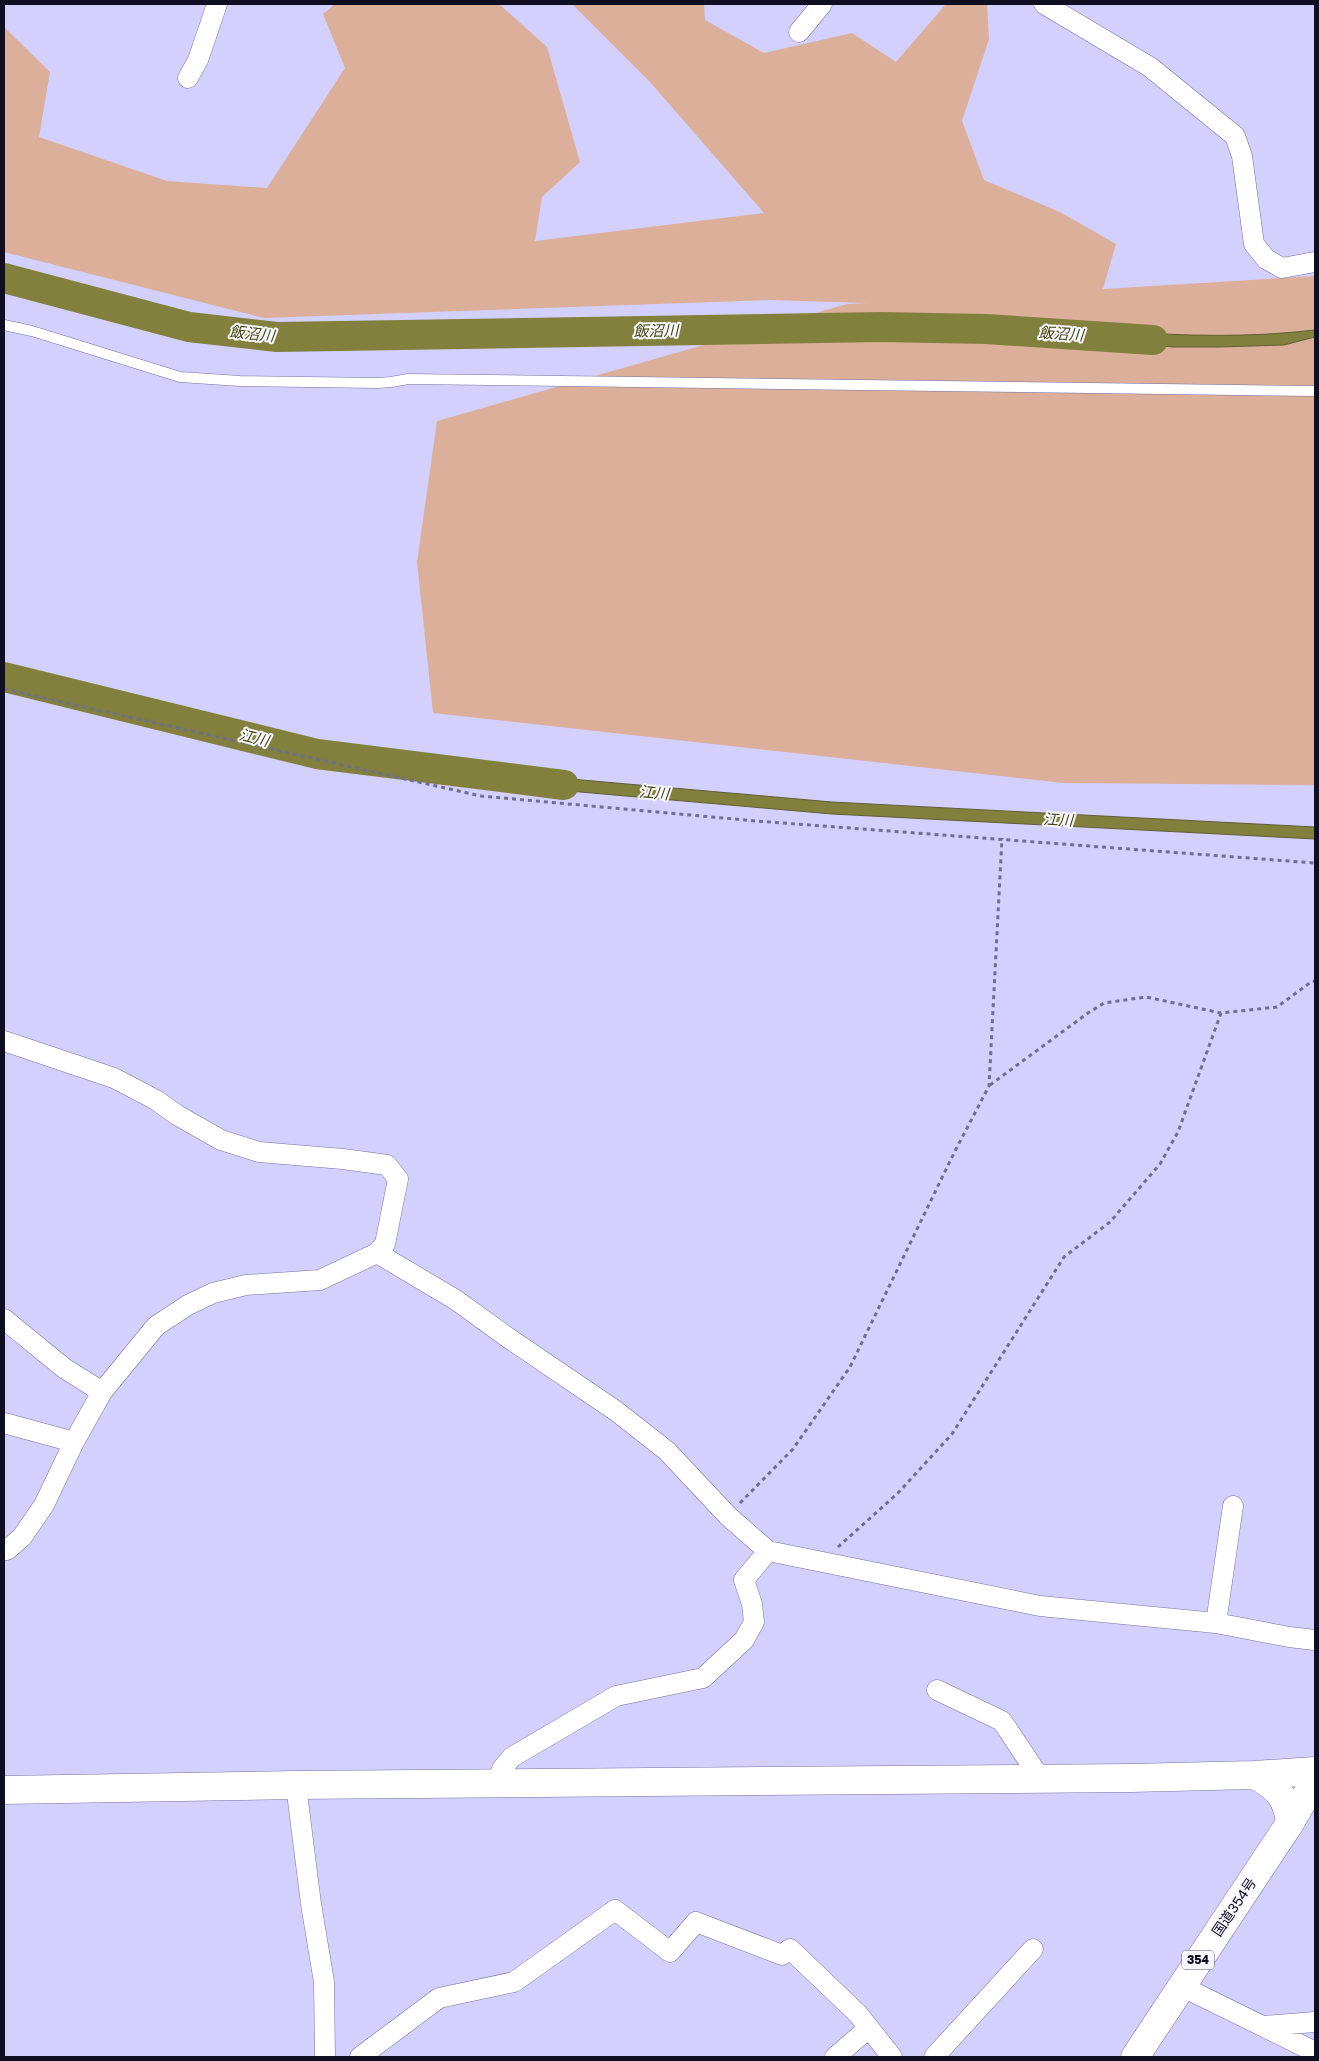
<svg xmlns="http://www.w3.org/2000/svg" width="1319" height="2061" font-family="'Golos Text','Noto Sans JP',sans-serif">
  <rect width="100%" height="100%" fill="#d3d0fd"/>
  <path fill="#dbaf9a" d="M335 4H499L547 47 580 162 542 197 535 241 764 213 650 82 572 4H704L705 20 764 53 852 33 896 62 946 4H987L989 39 962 121 984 180 1060 212 1116 244 1103 289 1315 276V785L1064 783 433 713 417 562 437 421 847 304 868 303 769 300 264 318 4 252V27L50 72 39 137 167 181 267 188 345 68 323 14Z"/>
  <path fill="#82803d" stroke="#605e35" d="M1315 330V337L1284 345 1219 347H1173L1113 342 1114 331C1181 336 1248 338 1315 330Z
    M525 775 832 802 1315 827V839L832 814 523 787Z"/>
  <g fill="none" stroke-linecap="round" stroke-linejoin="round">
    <path stroke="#82803d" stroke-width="30" d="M4 278 189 327 277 337 881 327 986 329 1153 340
      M4 677 317 754 564 785"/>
    <g stroke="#7571a3" stroke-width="11">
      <path id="lane" d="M4 325 32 331 180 377 240 381 378 383 391 382 408 379 1315 391"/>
    </g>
    <g stroke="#7571a3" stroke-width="21">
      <path id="street" d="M1044 4 1150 67 1235 136 1242 156 1254 244 1266 259 1282 268 1315 262
        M799 32 822 4
        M188 78 198 60 217 4
        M4 1041 114 1078 156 1100 177 1115 221 1140 259 1152 343 1159 387 1165 398 1179 385 1244 377 1253 320 1280 246 1285 213 1293 188 1305 156 1326 102 1392 74 1442 44 1505 22 1537 7 1550H4
        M377 1253 456 1300 507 1337 616 1411 667 1451 728 1516 768 1551 1040 1606 1216 1623 1289 1637 1315 1640
        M4 1319 64 1368 102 1392
        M4 1423 74 1442
        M1216 1623 1233 1506
        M937 1690 1002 1721 1040 1778
        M497 1784 502 1769 512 1757 616 1696 703 1678 744 1640 754 1622 752 1604 744 1580 768 1551
        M296 1785 311 1904 324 1982 325 2057
        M1181 1986 1315 2052
        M1263 2026 1315 2022
        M360 2057 439 1998 514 1982 615 1910 670 1952 696 1922 782 1955 790 1949 858 2014 892 2057
        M835 2057 869 2028
        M934 2057 1033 1949"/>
    </g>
    <g stroke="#7571a3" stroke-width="29">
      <path id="secondary" d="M1254 1775C1277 1786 1287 1797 1290 1823
        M4 1790 296 1785 1131 1778 1254 1775 1315 1771"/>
    </g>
    <g stroke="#7571a3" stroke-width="29">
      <path id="highway" d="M1135 2057 1290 1823 1315 1780"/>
    </g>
    <path stroke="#716f8f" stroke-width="3" stroke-dasharray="4 4" stroke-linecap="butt" d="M4 689 481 796 756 821 1315 863
      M990 1085 1088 1013 1104 1003 1146 997 1221 1013 1277 1007 1311 982 1315 981
      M740 1503 793 1449 850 1367 954 1153 989 1086 1002 838
      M838 1547 898 1493 952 1434 1064 1257 1110 1222 1160 1164 1178 1132 1221 1013"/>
    <use href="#lane" stroke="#fff" stroke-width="10"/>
    <use href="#street" stroke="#fff" stroke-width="20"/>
    <use href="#secondary" stroke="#fff" stroke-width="28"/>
    <use href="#highway" stroke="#fff" stroke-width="28"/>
  </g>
  <g text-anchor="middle" stroke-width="4" stroke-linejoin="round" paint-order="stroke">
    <rect fill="#f6f6fc" stroke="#555463" stroke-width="1" x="1182" y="1950.5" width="32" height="19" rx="4"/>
    <g font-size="12" font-weight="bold" fill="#100e21">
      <text x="1198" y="1964">354</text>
    </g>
    <g font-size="14" fill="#100e21" stroke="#f6f6fc">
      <text transform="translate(1234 1907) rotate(-56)" y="5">国道354号</text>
    </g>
    <g font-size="15" font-style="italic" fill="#484611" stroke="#f6f6fc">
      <text transform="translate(656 331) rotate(-1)" y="5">飯沼川</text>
      <text transform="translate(252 334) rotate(6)" y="5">飯沼川</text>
      <text transform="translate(1061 334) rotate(4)" y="5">飯沼川</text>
      <text transform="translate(254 738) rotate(14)" y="5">江川</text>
      <text transform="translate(654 793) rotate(5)" y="5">江川</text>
      <text transform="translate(1058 820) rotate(3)" y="5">江川</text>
    </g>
  </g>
  <rect width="1319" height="2061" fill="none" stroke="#100e21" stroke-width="10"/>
</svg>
